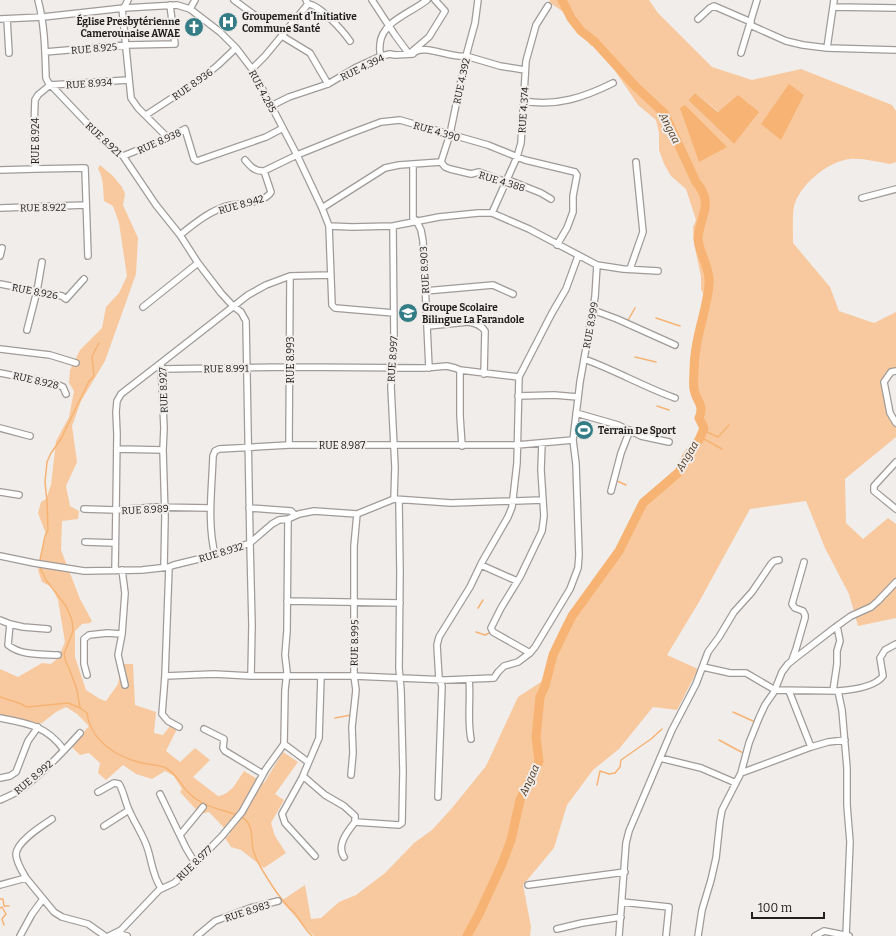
<svg xmlns="http://www.w3.org/2000/svg" width="896" height="936" font-family="Bitter,serif">
  <rect width="100%" height="100%" fill="#f0edeb"/>
  <path fill="#f8c99e" fill-rule="evenodd" d="M550 0H649L658 13 712 67 752 80 801 69 892 105 896 111V162L890 164C877 162 863 158 850 159 829 161 802 183 795 203 792 210 793 233 793 243L830 287 839 311 874 323 896 312V373L881 383 896 420V437L845 479 846 523 863 539 888 518 896 524V618L858 626 849 594 825 548 806 501 750 509 699 602 667 655 698 669 677 710 653 707 619 749 593 770 567 805 554 848 523 885 531 927 530 936H314L281 901 305 885 311 919 321 918 339 902 356 895 385 873 414 843 432 830 452 808 486 766 518 697 547 678 553 655 563 634 572 616 619 551 643 503 679 472 687 456 699 440 704 428 699 418 701 413V406L694 391V381L695 348 707 301 701 289V277L694 243 693 227 696 220 686 189 671 176 664 164 659 150V133L656 120 638 105 597 44 591 46 569 16 549 2ZM695 93 719 112 734 144 688 100Z
    M100 165 113 176 122 187 125 194 123 205 138 238 136 274 105 361 81 401 72 426 77 462 66 486 70 506 79 511 78 519 62 521 61 550 80 599 92 621 90 623 82 624 75 631V657L86 690 100 699 106 701 118 684 122 664H133L135 705 156 712 154 733 163 735 170 726 177 729 166 751 180 762 195 748 210 760 193 777 218 796C232 794 237 781 244 771L264 783 283 752 298 762 275 794 284 800 271 823 275 836 286 853 264 868 241 850 231 847 225 838 230 834 209 812 200 814 180 792 182 789 174 776 165 771 152 779 136 774 123 765 106 780 98 773 100 763 89 753 80 755 71 746 89 726 77 714 66 707 56 712 42 723H25L0 714V669L18 677 42 663 51 664 58 658 65 642 58 600 52 587 42 582 38 570 46 534 38 513 41 502 46 499 51 485 56 441 69 417 74 391 69 383 70 370 80 350 102 328 106 307 119 293 127 276 119 223 113 206 104 201C103 191 104 178 98 169Z
    M578 422 592 426 593 432C591 438 584 441 579 438L577 431Z"/>
  <path fill="#f6b373" d="M789 84 804 95 781 140 761 124Z
    M695 93 718 112 738 95 759 112 734 144 688 100Z
    M685 105 727 147 699 162 680 108Z"/>
  <g fill="none" stroke-linecap="round" stroke-linejoin="round">
    <path stroke="#f6b373" stroke-width="1.5" d="M656 318 680 326
      M627 322 635 308
      M635 357 656 362
      M657 406 669 410
      M707 432 718 437 729 425
      M704 439 722 449
      M615 480 626 485
      M478 608 483 600
      M476 632 485 635 491 632
      M0 697 19 703 27 707 68 703 80 708 87 713C91 741 116 757 142 763 149 765 159 764 166 768 177 774 181 786 190 794 203 807 221 809 237 815
      M80 708 77 690 69 668 66 662 64 654 73 631 72 620 66 606 46 580 41 570 40 560 45 536 48 530 47 502 45 482 47 462 51 453 61 439 89 381 94 376 92 356 99 343
      M733 712 755 722
      M335 718 351 715
      M719 740 745 754
      M597 785 600 771 609 774 615 773 620 767 621 760 651 739 662 729
      M241 817C255 823 250 841 254 853 258 865 276 893 285 903 288 907 292 910 295 914 301 922 305 929 312 936
      M0 899H3L4 906H9
      M0 908 2 907 6 914 2 919 4 925"/>
    <path stroke="#f6b373" stroke-width="9" d="M467 936 479 914 502 864 511 840 520 800 539 761 536 737 540 697 545 686 553 655 563 634 572 616 619 551 643 503 679 472 687 456 699 440 704 428 699 418C705 404 696 402 694 389 693 383 694 377 694 371 694 349 700 329 705 308 707 298 710 287 709 278 708 265 697 247 698 237 701 214 714 203 696 182L664 113 635 86 594 41 581 31 571 18 562 0"/>
    <g stroke="#9e9b99" stroke-width="8">
      <path id="street" d="M234 0 257 17
        M372 0 395 35 409 54 429 37 445 11 435 0
        M834 0 827 48 896 50
        M308 4C320 5 343 31 350 41
        M833 7 896 8
        M122 8 131 98 138 108 168 138
        M124 8 128 0
        M190 9 195 0
        M0 19 43 17 124 8 177 5 190 9 220 32 236 48 252 69 297 155 322 208 329 226 332 305 335 308 394 313
        M7 19 9 53
        M698 19 710 8 714 6 751 22
        M750 25 786 41 803 45 827 48
        M282 36 310 53 328 84
        M45 52 126 45 175 44 170 5
        M741 53 757 0
        M381 56C379 52 380 48 380 44 382 21 411 13 427 0
        M252 69 265 56 308 4 306 0
        M524 101C556 107 585 97 613 83
        M271 106 289 97 328 84 355 68 381 56 390 54 395 55 413 54C421 42 452 59 466 56L500 66 525 70
        M146 115 201 79 218 65 236 48
        M123 156 168 138 185 129 194 159 197 161 266 137 283 128
        M245 160C250 166 255 172 264 171
        M441 162 450 134 466 56 475 23 478 0
        M413 164V221
        M35 169 85 168 88 256
        M0 170 35 169 34 129 35 100 38 95 50 85 128 80
        M862 198 896 189
        M0 208 86 205
        M322 208 385 168 399 165 441 162 445 167 450 169 471 174 479 172 506 182 511 181 541 193 551 199
        M492 213 517 157 521 143 526 61 536 25 548 6
        M416 220 421 230 423 241 429 368
        M329 226 352 227 393 226 439 217 478 213H492L529 229 597 265 595 297 580 382 573 440 576 464 579 555 578 568 570 589 535 647 530 653 518 662 504 666 498 672 494 678 447 680 354 676 356 690 352 727 353 753 351 775
        M393 226 394 339 391 387 395 467 394 499
        M180 235C195 223 212 209 231 205 242 203 265 203 271 192L264 171 297 155 349 134 381 122 400 120 488 145 525 160 575 172 577 175 573 196V212L567 228 557 245
        M0 256 2 248
        M597 265 623 269 658 271
        M630 269 643 232 636 162
        M0 284 62 296 66 299 84 279
        M425 291 493 285 513 294
        M143 307 198 263
        M593 310 617 319 675 345
        M428 326 468 322C476 323 481 325 485 331L484 374
        M27 330 37 291 42 262
        M0 349 50 355 76 363
        M584 359C615 370 644 387 675 398
        M162 369 290 367 424 368 447 366 455 368 460 370 519 377 517 463 512 507 508 517 482 562 470 587 439 637 437 645 439 679 442 686 438 797
        M460 370V416L462 446
        M896 371 891 372 884 382 890 413 896 423
        M0 373 56 384 63 387 66 394
        M519 377 552 313 566 289 578 256
        M518 396 554 395 578 397
        M576 413 618 425 641 436 669 442
        M0 428 30 436
        M289 445 290 276
        M117 449 163 450
        M896 462 874 486V491L896 509
        M611 491 621 453 630 430
        M0 492 19 495
        M249 508 291 511 295 515
        M84 509 116 510 117 434 116 412 117 401 121 394 161 363
        M314 511 357 514 354 546V676H251L252 625 250 543 272 524 279 520 288 519 299 514Z
        M357 514 394 499 451 503 543 500
        M85 542 115 543
        M215 555C207 522 212 489 213 456L215 451 219 449 289 445H517L573 440
        M0 556 34 563 84 571 142 570 169 567 174 565 215 555 250 543 246 321 241 312 233 306 221 293 198 263 180 235 156 205 123 156 103 140 48 82 46 78C45 52 45 26 38 0
        M481 565 517 581
        M164 567 165 516 163 450 164 428 161 363 248 295 266 285 290 276 331 275
        M169 567 165 676 162 714 168 721 179 727
        M122 570 125 593 122 634 118 655 125 685
        M115 571 116 510 155 507 209 508
        M287 601 400 603
        M0 620 10 624 8 645C21 656 43 654 58 655
        M10 624 23 627 48 629
        M530 653 493 632 491 628 501 608 520 577 542 531 544 516 541 470 542 443
        M792 660 796 649 805 618V615L803 611 795 608 792 604 804 562
        M703 667 730 673H746L775 690 838 691 842 710 847 768V805L850 842 846 935
        M87 675 84 664V639L89 635 107 633 122 634
        M165 676 214 674 251 676
        M469 679C471 699 467 719 471 739
        M789 691 811 747 828 742 845 740
        M833 691 837 664V651L840 641 837 626
        M838 691C851 690 875 687 883 676L880 658 885 650 896 644
        M0 718C27 723 47 726 64 750
        M204 729 224 739 223 748 225 751 263 774
        M284 744 308 762
        M660 758 701 768 736 783
        M741 773 811 747
        M303 776 325 795 344 806 355 816V822C348 831 336 845 344 857
        M0 778 10 776 16 772 28 741 38 727
        M98 792 114 783 119 784C124 792 125 802 129 810 135 824 144 836 148 850 152 863 153 877 161 888
        M160 794 186 848 195 863
        M0 800C7 797 14 794 20 790 40 776 63 752 80 733
        M355 822 399 825 402 823 403 771 401 690 399 668 400 573 399 500
        M104 826 129 810
        M180 835 203 807
        M315 856 285 823 282 814 302 778 319 738 321 676
        M26 878C22 871 16 862 16 854 17 841 42 826 52 819
        M0 885 26 878 54 912 62 917 88 924 105 936
        M528 885 625 872
        M622 902 669 907 666 936
        M557 929 582 923 621 917
        M116 933 127 936
        M20 936 32 914 43 899
        M109 936 121 930 159 890 174 883 184 875 222 836 242 812 266 769 284 744 285 690 287 672 285 655 287 631 288 519
        M197 936 215 921 250 908 278 901
        M619 936 626 843 629 831 672 730 696 684 708 652 719 637 734 612 752 592 771 564 774 561 779 560
        M698 936 702 910 711 880 716 858 720 821 722 810 741 773 749 743 759 718 765 705 774 692 782 672 788 664 798 656 837 626 851 616 871 607 878 601 896 582
        M815 936 824 931 849 936"/>
    </g>
    <use href="#street" stroke="#fff" stroke-width="5.5"/>
  </g>
  <defs>
    <g id="hospital-disc" transform="scale(1)"><circle r="9.5" fill="#357d86" stroke="#f0edeb"/><path d="M-5-5h3v3.5h4V-5h3V5h-3V1.5h-4V5h-3Z" fill="#fff"/></g>
    <g id="church-disc" transform="scale(1)"><circle r="9.5" fill="#357d86" stroke="#f0edeb"/><path d="M-1.2-6h2.4v3.5h3.3v2.4h-3.3V6h-2.4V-.1h-3.3v-2.4h3.3Z" fill="#fff"/></g>
    <g id="school-disc" transform="scale(1)"><circle r="9.5" fill="#357d86" stroke="#f0edeb"/><path d="M0-5L7-2L0 1L-7-2ZM-4 1L0 2.5L4 1V4Q0 6-4 4Z" fill="#fff"/></g>
    <g id="stadium-disc" transform="scale(1)"><circle r="9.5" fill="#357d86" stroke="#f0edeb"/><path d="M0-5a6.5 5 0 1 0 0 10a6.5 5 0 1 0 0-10ZM-3.5-1.8h7v3.6h-7Z" fill="#fff"/></g>
  </defs>
  <g fill-rule="evenodd">
    <use href="#hospital-disc" x="228" y="22"/>
    <use href="#church-disc" x="194" y="27"/>
    <use href="#school-disc" x="408" y="313"/>
    <use href="#stadium-disc" x="584" y="430"/>
  </g>
  <g text-anchor="middle" stroke-width="4" stroke-linejoin="round" paint-order="stroke">
    <g font-size="10" font-weight="bold" fill="#222120" stroke="#f0edeb" text-anchor="start">
      <text x="242" y="20">Groupement d'Initiative<tspan x="242" dy="12">Commune Santé</tspan></text>
      <text x="180" y="25" text-anchor="end">Église Presbytérienne<tspan x="180" dy="12">Camerounaise AWAE</tspan></text>
      <text x="422" y="311">Groupe Scolaire<tspan x="422" dy="12">Bilingue La Farandole</tspan></text>
      <text x="598" y="434">Terrain De Sport</text>
    </g>
    <g font-size="10" fill="#222120" stroke="#f0edeb">
      <text transform="translate(94 48) rotate(-5)" y="4">RUE 8.925</text>
      <text transform="translate(362 67) rotate(-26)" y="4">RUE 4.394</text>
      <text transform="translate(461 81) rotate(-78)" y="4">RUE 4.392</text>
      <text transform="translate(89 83) rotate(-4)" y="4">RUE 8.934</text>
      <text transform="translate(192 84) rotate(-35)" y="4">RUE 8.936</text>
      <text transform="translate(263 91) rotate(62)" y="4">RUE 4.285</text>
      <text transform="translate(523 110) rotate(-86)" y="4">RUE 4.374</text>
      <text transform="translate(437 131) rotate(16)" y="4">RUE 4.390</text>
      <text transform="translate(104 139) rotate(43)" y="4">RUE 8.921</text>
      <text transform="translate(35 141) rotate(-90)" y="4">RUE 8.924</text>
      <text transform="translate(159 141) rotate(-24)" y="4">RUE 8.938</text>
      <text transform="translate(502 181) rotate(17)" y="4">RUE 4.388</text>
      <text transform="translate(241 204) rotate(-16)" y="4">RUE 8.942</text>
      <text transform="translate(43 207) rotate(-1)" y="4">RUE 8.922</text>
      <text transform="translate(424 270) rotate(-93)" y="4">RUE 8.903</text>
      <text transform="translate(35 291) rotate(11)" y="4">RUE 8.926</text>
      <text transform="translate(590 325) rotate(-80)" y="4">RUE 8.999</text>
      <text transform="translate(392 359) rotate(-86)" y="4">RUE 8.997</text>
      <text transform="translate(290 360) rotate(-90)" y="4">RUE 8.993</text>
      <text transform="translate(226 368) rotate(-1)" y="4">RUE 8.991</text>
      <text transform="translate(36 380) rotate(13)" y="4">RUE 8.928</text>
      <text transform="translate(163 390) rotate(-92)" y="4">RUE 8.927</text>
      <text x="342" y="449">RUE 8.987</text>
      <text transform="translate(145 509) rotate(-3)" y="4">RUE 8.989</text>
      <text transform="translate(221 552) rotate(-17)" y="4">RUE 8.932</text>
      <text transform="translate(354 643) rotate(-89)" y="4">RUE 8.995</text>
      <text transform="translate(33 777) rotate(-40)" y="4">RUE 8.992</text>
      <text transform="translate(194 863) rotate(-44)" y="4">RUE 8.977</text>
      <text transform="translate(247 911) rotate(-18)" y="4">RUE 8.983</text>
    </g>
    <g font-size="11" font-style="italic" fill="#4e3317" stroke="#f0edeb">
      <text transform="translate(670 128) rotate(63)" y="4">Angaa</text>
      <text transform="translate(687 456) rotate(-59)" y="4">Angaa</text>
      <text transform="translate(529 780) rotate(-65)" y="4">Angaa</text>
    </g>
  </g>
  <path d="M752 912v6h72v-6" fill="none" stroke="#222120" stroke-width="2"/>
  <text x="758" y="912" font-size="12" fill="#222120" stroke="#f0edeb" stroke-width="3" paint-order="stroke">100 m</text>
</svg>
